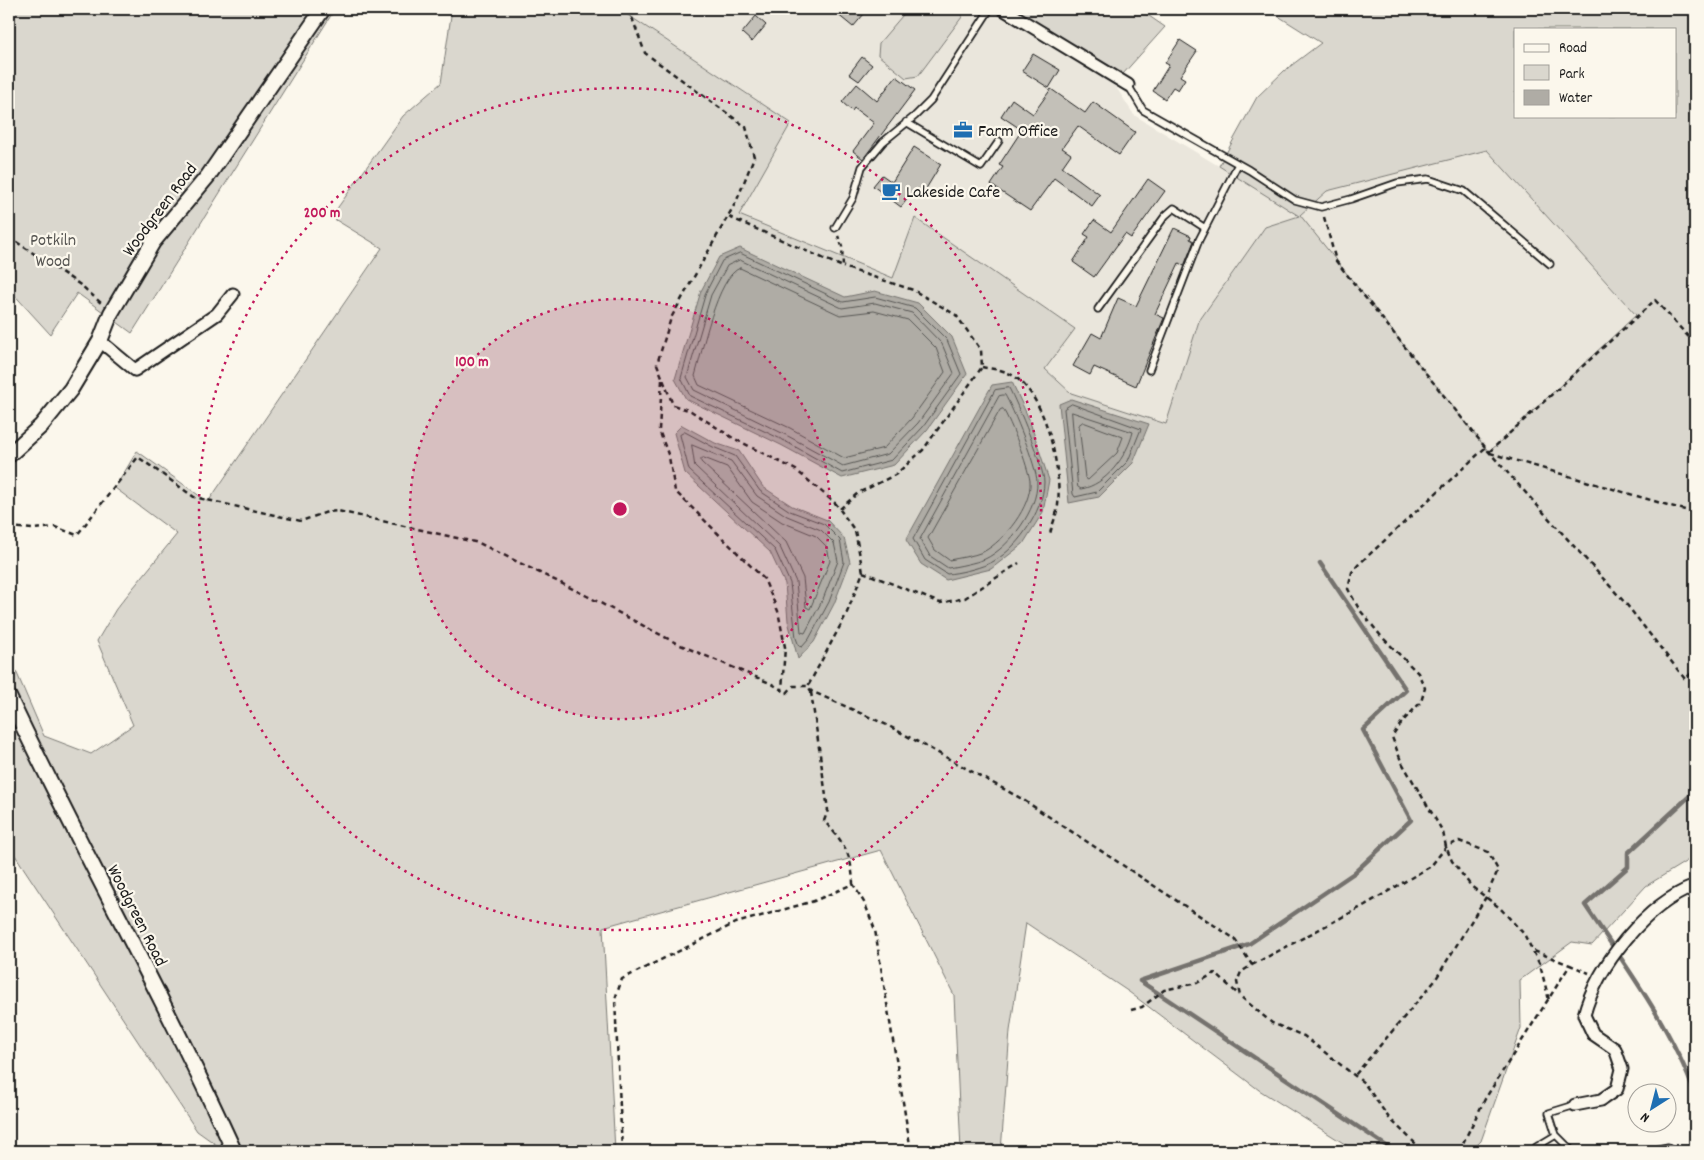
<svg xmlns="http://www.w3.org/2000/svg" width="1704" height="1160" font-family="Dekko,sans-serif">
  <rect width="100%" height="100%" fill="#fbf7ec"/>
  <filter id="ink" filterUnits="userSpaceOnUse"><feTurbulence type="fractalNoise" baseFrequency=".02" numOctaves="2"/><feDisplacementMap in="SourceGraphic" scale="10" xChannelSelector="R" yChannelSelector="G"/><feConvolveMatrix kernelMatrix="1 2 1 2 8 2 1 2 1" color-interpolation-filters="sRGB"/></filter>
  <g filter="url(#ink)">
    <path fill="#eae6dc" d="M619 9H999L1114 84 1134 115 1300 215 1327 191 1487 149 1636 316 1489 452 1300 216 1265 227 1199 321 1166 424 1071 393 1045 369 1074 329 914 219 894 278 738 215 791 123Z"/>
    <path fill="#dad7ce" stroke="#7b7a75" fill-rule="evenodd" d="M9 9H335L132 333 77 293 50 334 9 289Z
      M452 9H619L791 123 739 215 893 278 915 218 1075 329 1045 369 1071 393 1166 424 1199 321 1265 227 1299 216 1219 166 1257 97 1284 71 1321 43 1267 9H1695V856L1646 886 1592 945 1572 942 1520 980 1521 1028 1481 1141 1471 1151H1356L1259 1090 1129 992 1026 923 1010 1031 1001 1151H961L954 995 881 850 603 927 615 1151H225L197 1131 9 846V655L44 736 91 754 133 725 97 641 116 609 177 534 115 488 137 451 208 502 382 248 331 217 403 116 441 83ZM1515 29H1675V116H1515ZM1487 150 1636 315 1489 452 1300 215 1327 191Z
      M908 9H963L962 17 918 76 906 78 878 55 879 43Z
      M999 9H1139L1165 27 1114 84Z"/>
    <path fill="#afaca5" stroke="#74726e" d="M740 248 845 297 875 291 918 303 952 337 967 374 927 430 894 465 842 478 781 445 686 399 675 379 701 291 719 257Z
      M1012 382 1029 419 1049 480 1043 512 1023 544 991 569 946 580 921 564 906 540 992 385Z
      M1071 399 1149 424 1133 463 1099 497 1069 503 1059 404Z
      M682 425 715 443 739 451 763 487 792 506 827 520 844 538 850 562 834 604 814 642 798 659 788 621 785 584 770 552 685 473 674 433Z"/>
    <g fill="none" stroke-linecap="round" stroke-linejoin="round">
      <path stroke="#575653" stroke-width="1" d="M740 253 843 302 875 297 915 308 947 340 961 374 923 427 892 460 842 473 783 440 690 396 681 378 706 292 722 261Z
        M740 260 842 308 875 303 912 313 942 344 954 373 918 423 888 454 843 466 786 435 694 390 687 377 711 295 727 266Z
        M740 268 840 315 874 311 908 320 936 348 945 372 912 418 884 448 844 458 790 428 699 385 695 376C702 353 717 276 740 268Z
        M1009 388C1017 403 1044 467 1044 482 1044 511 1015 553 988 564 976 569 959 573 947 574L925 560 913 539 995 390Z
        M1005 395C1013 408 1037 467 1037 482 1038 509 1010 547 985 559 975 563 959 566 948 568L930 556 920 539 999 396Z
        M1072 404 1141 429 1128 461 1097 492 1075 497 1073 494 1064 409Z
        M1003 409C1011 422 1028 466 1030 481 1032 506 1004 541 983 552 973 556 959 558 949 560L935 550 928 538 1000 410Z
        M1072 412 1133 432C1127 456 1106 485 1081 489L1078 487Z
        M1083 422 1123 437 1117 453 1088 480 1085 478 1079 425Z
        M685 432 713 447 735 456 760 491 790 511 824 524 840 540 844 562 829 602 809 639 802 647 799 646 796 638 790 583 775 550 689 470 680 435Z
        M692 445 731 461 757 496 787 516 821 530 834 543 838 561 823 599 805 633 801 632 796 582 780 547 695 466Z
        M704 458 727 467 752 502 782 522 816 536 827 547 830 561 810 609 806 607 803 578 786 542 701 462V459Z"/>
      <path stroke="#74726e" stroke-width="4.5" d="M1320 563 1406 690 1363 730 1411 820 1354 873 1249 944 1140 981 1394 1151
        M1695 791 1628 853V867L1585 905C1625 965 1671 1026 1695 1094"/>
    </g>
    <path fill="#c3c0b8" stroke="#1c1c1c" d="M831 9H858L864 14 853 27Z
      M756 16 766 25 752 42 742 33Z
      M1180 40 1197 51 1180 76 1185 79 1178 90 1173 87 1165 99 1153 91 1169 65 1165 63Z
      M1033 54 1060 70 1049 88 1022 71Z
      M862 57 872 65 859 81 849 74Z
      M896 76 915 90 863 159 853 151 874 123 854 108 852 111 842 102 857 84 877 101Z
      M1051 89 1085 113 1093 102 1135 132 1119 155 1078 126 1062 148 1071 154 1062 167 1100 195 1092 206 1054 178 1030 211 991 185 1003 167 999 165 1022 130 1001 116 1012 99 1033 114Z
      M962 121 972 129 964 140 954 132Z
      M914 147 941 164 921 197 913 192 901 207 873 186 882 175 892 182Z
      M1148 179 1165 191 1131 238 1125 234 1094 277 1073 262 1089 237 1084 234 1094 220 1111 232Z
      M1174 228 1191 236 1190 239 1194 241 1184 266 1179 263 1155 314 1164 318 1136 386 1094 367 1090 375 1073 366 1092 333 1101 338 1118 298 1136 306Z"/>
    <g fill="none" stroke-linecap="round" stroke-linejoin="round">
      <g stroke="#1c1c1c" stroke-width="9">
        <path id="service" d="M1128 85 1143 110 1249 170 1295 200 1321 207 1351 199 1397 183 1428 179 1464 191 1550 264
          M906 122 981 167 999 141
          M835 228 853 198 862 167 883 142 915 116 931 100 990 9
          M1098 309 1165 216 1174 208 1205 228
          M1149 370 1199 240 1238 164
          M1556 1135 1572 1151
          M1536 1151V1147L1556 1135 1549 1113 1575 1105
          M1649 1151 1668 1147"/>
      </g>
      <g stroke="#1c1c1c" stroke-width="15">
        <path id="minor" d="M1003 9 1128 85
          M100 341 135 370 217 314 233 294
          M1575 1105 1601 1100 1617 1089 1622 1069 1615 1049 1593 1034 1584 1015C1597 966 1646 904 1695 886"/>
      </g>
      <g stroke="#1c1c1c" stroke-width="18">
        <path id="tertiary" d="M9 455 41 426 71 389 100 341 111 313 153 242 208 176 323 9
          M9 697C81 850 164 997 234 1151"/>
      </g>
      <path stroke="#1c1c1c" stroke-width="2.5" stroke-dasharray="5 4" stroke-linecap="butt" d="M617 9 631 15 645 53 746 127 754 157 737 200 671 318 657 364 673 405 691 411 733 438 796 470 836 504 855 531 863 572 846 615 808 686
        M729 217 843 267 842 246 838 236
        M1324 217 1336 261 1489 452 1627 605 1685 679 1695 670
        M9 237 82 286 101 303
        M982 367C990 369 1001 369 1008 373 1045 389 1062 468 1058 505 1057 514 1052 525 1050 534
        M662 380 659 430 669 457 675 491 764 579 778 611 785 647 782 690
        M1485 448 1358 565 1352 572 1348 589 1359 609 1381 636 1418 673 1425 688 1421 702 1402 722 1392 737 1401 761 1443 832 1446 847 1452 861 1471 886 1500 908 1524 934 1540 965 1549 1000
        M1489 452 1655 300 1695 344
        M1490 453 1695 513
        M840 509 858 493 895 475 923 450 982 367 981 350 956 315 913 290 843 267
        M9 527 33 529 55 527 77 535 138 457 194 497 301 521 327 512 338 511 479 543 587 596 678 644 772 684 787 693 793 686H808L811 691 887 725 1022 799 1235 939 1252 965 1241 972 1237 982 1240 996 1272 1023 1304 1036 1364 1083 1389 1118 1420 1148 1427 1151
        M863 572 940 603 965 598 1019 563
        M811 692 828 810 824 821C844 842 852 855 853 884
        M1534 951 1570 965
        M1252 965 1365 905 1431 866 1446 847 1459 841 1488 852 1498 870 1486 897 1434 982 1355 1075
        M1131 1010 1142 1007 1164 990 1197 983 1215 973 1239 995
        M622 1151 615 999 622 979 736 923 814 901 853 884 865 904 875 930 911 1151
        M1459 1151 1485 1099 1570 965 1589 973"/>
      <use href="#service" stroke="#fbf7ec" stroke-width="5.5"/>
      <use href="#minor" stroke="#fbf7ec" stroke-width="11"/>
      <use href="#tertiary" stroke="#fbf7ec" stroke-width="14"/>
    </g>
  </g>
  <circle cx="620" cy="509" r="210" fill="#c2185b" fill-opacity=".12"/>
  <g fill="none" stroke="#c2185b" stroke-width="2.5" stroke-dasharray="2.5 5">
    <circle cx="620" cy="509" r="210"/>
    <circle cx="620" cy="509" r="421"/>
  </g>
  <defs>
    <g id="office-bare" transform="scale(1.5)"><path d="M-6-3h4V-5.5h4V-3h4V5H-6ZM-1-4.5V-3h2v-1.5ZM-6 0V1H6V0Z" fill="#1f6fb2" stroke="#fbf7ec" stroke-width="2.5" paint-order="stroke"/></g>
    <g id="cafe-bare" transform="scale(1.5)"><path d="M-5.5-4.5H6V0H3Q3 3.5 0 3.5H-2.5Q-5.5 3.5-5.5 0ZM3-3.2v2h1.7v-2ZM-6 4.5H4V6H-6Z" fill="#1f6fb2" stroke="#fbf7ec" stroke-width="2.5" paint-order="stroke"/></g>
  </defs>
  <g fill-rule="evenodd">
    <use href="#office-bare" x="963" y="130"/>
    <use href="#cafe-bare" x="891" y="191"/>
  </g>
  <g text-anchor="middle" stroke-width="4.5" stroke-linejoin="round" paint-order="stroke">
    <g font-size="18" fill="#1c1c1c" stroke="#fbf7ec" text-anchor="start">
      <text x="978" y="136">Farm Office</text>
      <text x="906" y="197">Lakeside Cafe</text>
    </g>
    <g font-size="18" fill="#1c1c1c" stroke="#fbf7ec">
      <text transform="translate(159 209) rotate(-53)" y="6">Woodgreen Road</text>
      <text transform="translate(138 915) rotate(63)" y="6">Woodgreen Road</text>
    </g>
    <g font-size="18" fill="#555451" stroke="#fbf7ec">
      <text x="53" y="245">Potkiln<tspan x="53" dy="21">Wood</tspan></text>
    </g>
  </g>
  <circle cx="620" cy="509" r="8" fill="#c2185b" stroke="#fbf7ec" stroke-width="2.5"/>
  <g font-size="15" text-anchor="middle" font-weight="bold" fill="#c2185b" stroke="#fbf7ec" stroke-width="4.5" stroke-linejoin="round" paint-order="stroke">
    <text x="322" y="217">200 m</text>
    <text x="472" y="366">100 m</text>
  </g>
  <rect width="1704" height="1160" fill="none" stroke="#fbf7ec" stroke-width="30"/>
  <rect x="15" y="15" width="1674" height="1130" fill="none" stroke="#1c1c1c" stroke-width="2" filter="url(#ink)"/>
  <rect x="1514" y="28" width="162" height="90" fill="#fbf7ec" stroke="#a29f99"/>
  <rect x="1524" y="44" width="25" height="8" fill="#fbf7ec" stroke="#a29f99"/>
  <text x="1559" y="52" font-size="15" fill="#1c1c1c">Road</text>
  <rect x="1524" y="65" width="25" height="15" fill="#dad7ce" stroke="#a29f99"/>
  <text x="1559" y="78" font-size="15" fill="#1c1c1c">Park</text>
  <rect x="1524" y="90" width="25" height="15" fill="#afaca5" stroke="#a29f99"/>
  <text x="1559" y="102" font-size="15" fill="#1c1c1c">Water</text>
  <g transform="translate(1652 1108) rotate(216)"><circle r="24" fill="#fbf7ec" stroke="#a29f99"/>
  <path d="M0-4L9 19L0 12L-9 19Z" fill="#1f6fb2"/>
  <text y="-8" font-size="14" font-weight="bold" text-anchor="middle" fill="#1c1c1c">N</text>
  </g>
</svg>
